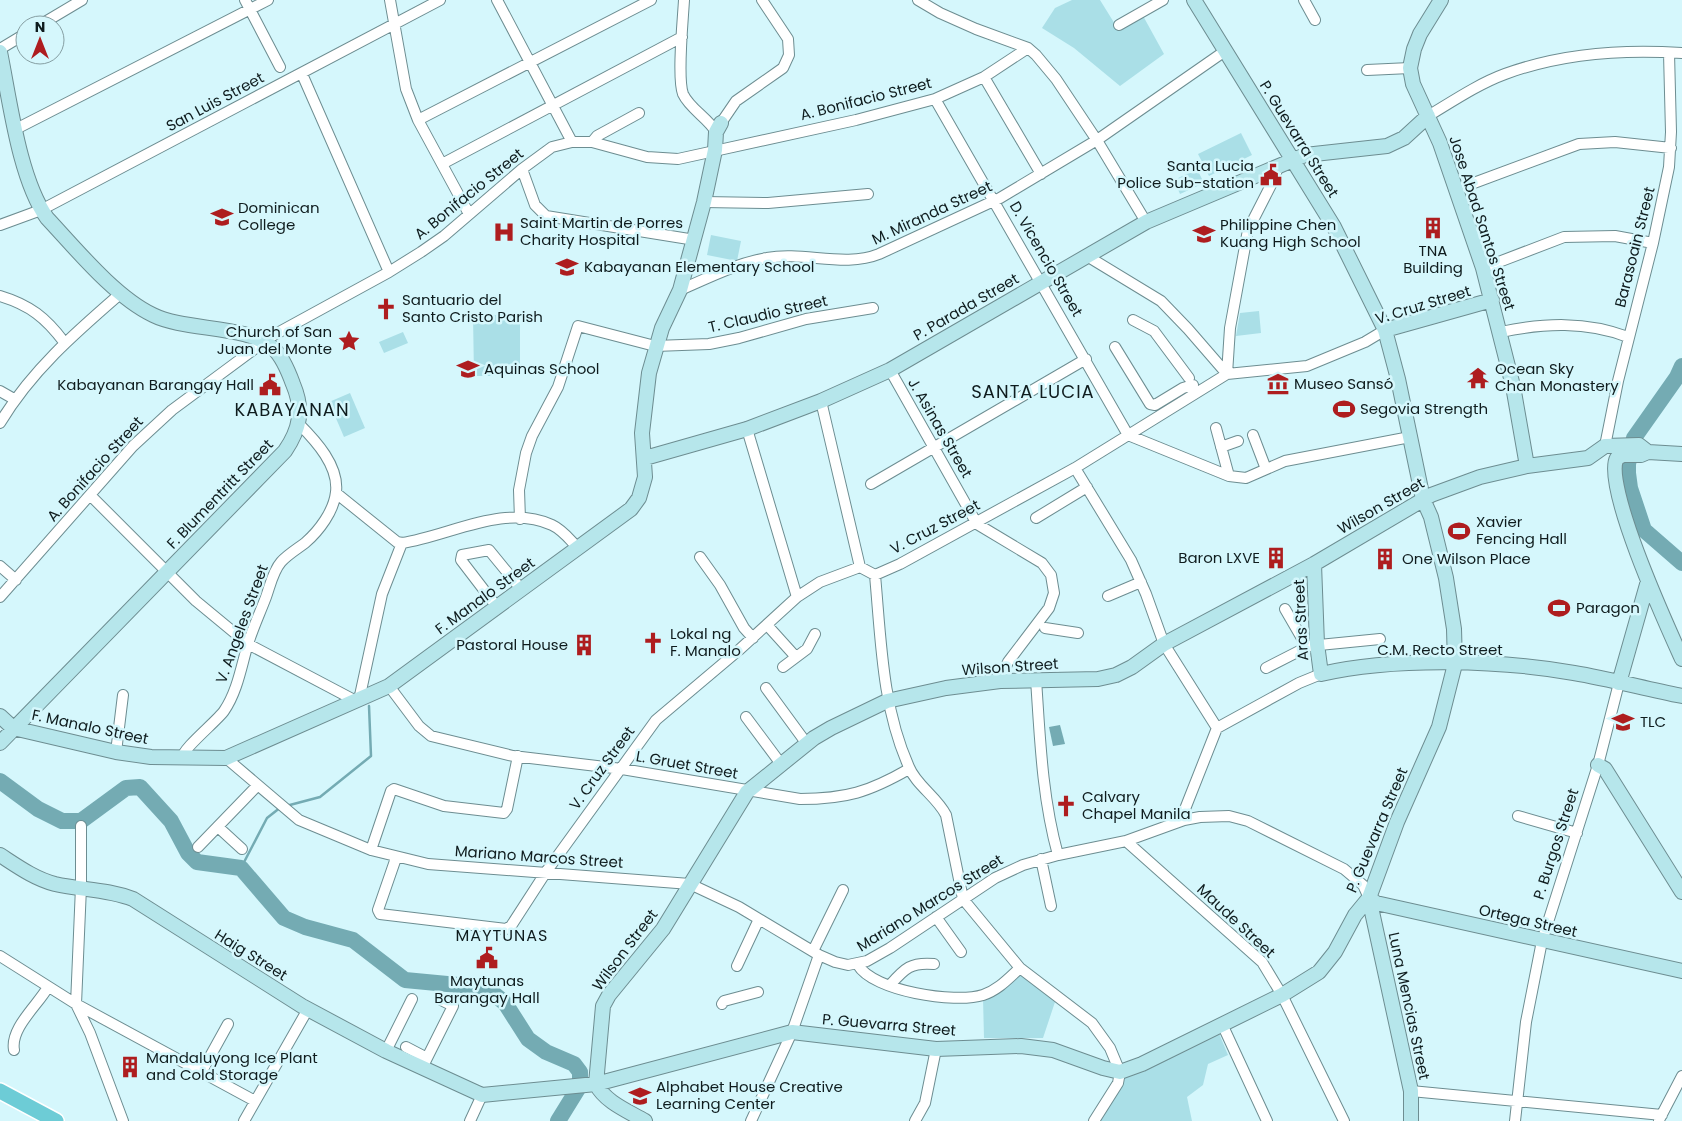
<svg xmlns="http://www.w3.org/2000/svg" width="1682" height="1121" font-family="Poppins,sans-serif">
  <rect width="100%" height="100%" fill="#d5f7fc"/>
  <path fill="#aadfe7" d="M1072 0H1100L1118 29 1142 14 1164 54 1120 86 1074 48 1042 28 1055 8Z
    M1241 133 1252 155 1209 176 1198 154Z
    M1197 169 1204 183 1180 194 1174 180Z
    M711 235 741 241 737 261 707 255Z
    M1259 311 1261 333 1236 336 1240 313Z
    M473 315H520V376H474Z
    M403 332 408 343 384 353 379 342Z
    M350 393 365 428 344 437 329 402Z
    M1019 973 1055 1002 1043 1038H984L983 998 1001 992Z
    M1218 1031 1228 1055 1208 1064 1203 1085 1187 1097 1192 1121H1100L1120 1080Z"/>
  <path fill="#74abb3" d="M1060 725 1065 744 1053 746 1049 727Z"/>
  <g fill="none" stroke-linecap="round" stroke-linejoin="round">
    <path stroke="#74abb3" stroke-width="2.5" d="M286 806 320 797 371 756 369 706
      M241 868 267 818 281 807"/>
    <path stroke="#74abb3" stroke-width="16" d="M1682 366 1677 377 1634 438 1628 464V473L1630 488 1644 530 1682 563
      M0 781 38 809 62 821H81L126 788 140 787 171 821 188 853 197 862 241 868 284 918 305 927 353 940 405 980 479 987 494 994 505 1003 528 1039 546 1052 574 1064 580 1072V1080
      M558 1121 579 1087"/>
    <g stroke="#6d8d91" stroke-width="12">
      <path id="street" d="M245 0 280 67
        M390 0 406 89 418 120 469 214
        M497 0 572 142
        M684 0C683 19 677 78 683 94 690 109 708 118 716 132
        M918 0 940 13 976 29 1028 48 1036 55 1056 79 1098 142 1146 222
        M1304 0 1315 20
        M40 25 82 0
        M1119 25 1163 0
        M0 49 25 34
        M1367 70 1410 68
        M302 74 389 272
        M984 77 1041 174
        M935 99 1128 435
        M1428 116C1453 101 1478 84 1505 74 1562 53 1622 49 1682 53
        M418 120 651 0
        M721 123 736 101 783 68 789 55 788 39 762 0
        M16 129 268 0
        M592 142 597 136 639 113
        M442 164 682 37
        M522 169 535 205 546 216 695 240
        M1455 190 1579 144 1615 142 1671 148
        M704 202 768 203 868 194
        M0 225 41 210 440 0
        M1087 256 1161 301 1188 329 1227 374
        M1483 268 1564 237 1615 236 1653 243
        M680 290C708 278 737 263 767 258 803 251 845 268 879 254L1000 198 1097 140 1225 51
        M0 296C30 305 46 318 64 342
        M1133 320 1154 331 1189 378
        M1501 332C1544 323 1586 321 1628 337
        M1115 347 1150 404 1155 405 1183 388 1193 385
        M890 370 977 524 1042 563 1051 575 1054 593 1049 608 1008 662 1000 681
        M1227 374 1230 328 1248 230 1273 181 1277 170 1276 166
        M0 391 14 399
        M821 401 860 567
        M0 423C31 371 75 333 120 294
        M1216 428 1229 476
        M747 429 797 597
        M1128 435 1229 476 1246 478 1285 461 1410 437
        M1253 435 1266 469
        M1605 446 1618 381 1653 243 1669 167 1671 132 1669 53
        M1221 447 1238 441
        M1075 468 1131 560 1146 594 1164 644 1217 728
        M871 484 1086 359
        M336 493 397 542 402 543C450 536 503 503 552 525 563 530 570 540 578 548
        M91 496 196 601 248 644 356 701
        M1036 518 1087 487
        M520 519 519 490 526 453 532 436 558 387 578 326 655 346 709 344 739 338 806 319 873 308
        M700 557 720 585 744 628 753 638
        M0 566 16 580
        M875 575C881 640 882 707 909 767 916 785 937 797 946 815L963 899 1020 968 1092 1023 1110 1048 1120 1072 1118 1083 1094 1121
        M1108 596 1141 582
        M0 597 133 446 172 410 272 336 389 272 421 252 444 236 522 169 552 147 572 142H592L647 157 678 159 856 120 935 99 984 77 1028 48
        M497 607 461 560 462 555 489 550 521 589
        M1285 609 1307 647
        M767 625 795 656
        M1045 628 1078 633
        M783 667 807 649 815 634
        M1266 668 1309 646 1380 639
        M1036 679C1040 739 1042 797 1058 855
        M389 686 419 726 431 736 513 756 622 769 800 799C846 799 869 792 909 769
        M766 688 807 744
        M359 700 382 594 402 543
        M746 717 781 764
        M116 752 123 695
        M182 758C182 749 217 721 224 711 237 692 241 668 247 647 252 630 260 613 266 597 270 586 273 571 281 562 287 555 297 549 305 543 319 531 334 511 336 492 339 466 316 441 299 424
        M226 758 299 820 371 850 428 864 690 884 739 907 819 955 835 962 848 965 867 961 890 948 995 878 1023 865 1058 855 1126 841 1184 820 1200 817 1229 816 1248 821 1344 869 1363 885 1369 898
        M1518 816 1577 833
        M1184 820 1185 809 1217 728 1299 683 1321 674
        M81 826V887L76 1004 90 1033 123 1121
        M218 827 242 849
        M1126 841 1262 962 1282 995 1344 1121
        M198 847 257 786
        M371 850 391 791 394 789 444 806 504 813 507 809 518 756
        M396 858 378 910 380 914 506 929 511 926 546 872 656 720 739 650 797 597 820 582 860 567 875 575 900 564 1075 468 1227 374 1307 366 1365 342 1385 330
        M1041 859 1051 906
        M936 917 961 952
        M813 951 843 890
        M0 956 76 1004 255 1101
        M858 965C873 991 955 1004 983 995 998 990 1008 979 1020 968
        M737 966 759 919
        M890 985C905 968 911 962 934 964
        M722 1004 724 1001 758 992
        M1222 1024 1267 1121
        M406 1047 427 1058
        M14 1050C10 1028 38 1005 48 987
        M386 1051 412 999
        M422 1068 453 1006 441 1000
        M202 1071 228 1024
        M1411 1091 1662 1115
        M1659 1120 1682 1076
        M244 1121 308 1009
        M470 1121 482 1095
        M751 1121 792 1032 819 955
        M915 1121 925 1103 936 1049
        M1515 1121 1526 1022 1542 941 1598 765 1619 683"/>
    </g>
    <g stroke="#6d8d91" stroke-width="16">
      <path id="secondary" d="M1441 0 1420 34 1414 49 1410 68 1413 84 1440 143 1483 268 1513 386 1527 466
        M0 52C10 101 19 178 47 218 76 249 115 297 153 315 185 331 249 325 273 348 282 356 289 373 293 384 304 410 300 429 285 451L0 743
        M1385 330 1492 300
        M1682 454 1648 452 1641 455H1623L1617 458C1602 484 1668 628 1682 659
        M645 458 747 429 821 401 890 370 1146 222 1305 155 1387 146 1404 138 1428 116
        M1314 564 1317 644 1321 674C1394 657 1501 660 1574 673 1610 679 1646 689 1682 696
        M1619 683 1648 581
        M0 716 13 728 116 752 151 757 226 758 389 686 631 509 639 498 645 477 642 433 649 373 662 328 680 290 704 202 715 150 716 132 721 123
        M1598 765 1605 769 1682 892
        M0 855C17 866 35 879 55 884 82 890 107 889 133 899L302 1006 386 1051 482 1095 596 1084 792 1032 936 1049 1021 1046 1053 1050 1103 1068 1120 1072 1142 1064 1282 995 1319 972 1335 952 1355 915 1369 898 1397 822 1439 727 1455 664 1454 629 1446 578 1431 517 1423 499 1398 379 1385 330 1334 227 1194 0
        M1369 898 1376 903 1682 971
        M1369 898 1411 1091V1121
        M645 1121C628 1111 605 1102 596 1084L603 1006 609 995 663 929 747 792 814 738 831 728 887 701 946 688 1000 681 1098 679 1116 675 1132 667 1164 644 1314 564 1431 495 1480 477 1527 466 1588 458 1605 446 1639 445 1648 452"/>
    </g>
    <g stroke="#fff" stroke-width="18">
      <path id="primary" d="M0 1091 56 1121"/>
    </g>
    <use href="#street" stroke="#fff" stroke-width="10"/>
    <use href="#secondary" stroke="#b6e6eb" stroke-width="14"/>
    <use href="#primary" stroke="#6dccd6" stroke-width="15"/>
  </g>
  <defs>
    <g id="civic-bare" transform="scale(1.725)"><path d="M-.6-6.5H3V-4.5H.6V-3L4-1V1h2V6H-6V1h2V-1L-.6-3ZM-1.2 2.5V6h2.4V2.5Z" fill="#ae1d1f" stroke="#d5f7fc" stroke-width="2.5" paint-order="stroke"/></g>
    <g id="university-bare" transform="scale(1.725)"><path d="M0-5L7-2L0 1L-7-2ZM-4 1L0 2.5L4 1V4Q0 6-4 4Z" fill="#ae1d1f" stroke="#d5f7fc" stroke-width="2.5" paint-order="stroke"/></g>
    <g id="building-bare" transform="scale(1.725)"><path d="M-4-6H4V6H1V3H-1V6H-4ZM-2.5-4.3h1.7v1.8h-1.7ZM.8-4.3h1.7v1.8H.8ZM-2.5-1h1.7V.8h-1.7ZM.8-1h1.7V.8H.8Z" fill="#ae1d1f" stroke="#d5f7fc" stroke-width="2.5" paint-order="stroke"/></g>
    <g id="hospital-bare" transform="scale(1.725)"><path d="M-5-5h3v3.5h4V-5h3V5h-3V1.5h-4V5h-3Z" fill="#ae1d1f" stroke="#d5f7fc" stroke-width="2.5" paint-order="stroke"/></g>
    <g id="school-bare" transform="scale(1.725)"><path d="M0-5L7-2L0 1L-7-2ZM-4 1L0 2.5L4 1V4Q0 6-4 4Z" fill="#ae1d1f" stroke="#d5f7fc" stroke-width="2.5" paint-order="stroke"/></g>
    <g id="church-bare" transform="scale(1.725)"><path d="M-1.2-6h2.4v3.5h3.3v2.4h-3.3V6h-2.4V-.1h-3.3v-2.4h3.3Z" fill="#ae1d1f" stroke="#d5f7fc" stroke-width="2.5" paint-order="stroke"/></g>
    <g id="sight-bare" transform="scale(1.725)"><path d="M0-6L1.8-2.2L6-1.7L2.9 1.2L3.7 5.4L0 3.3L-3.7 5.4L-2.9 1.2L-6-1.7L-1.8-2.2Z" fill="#ae1d1f" stroke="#d5f7fc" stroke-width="2.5" paint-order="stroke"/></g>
    <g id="temple-bare" transform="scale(1.725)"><path d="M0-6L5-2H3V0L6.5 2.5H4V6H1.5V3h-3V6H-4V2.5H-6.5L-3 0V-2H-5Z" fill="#ae1d1f" stroke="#d5f7fc" stroke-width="2.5" paint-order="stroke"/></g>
    <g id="museum-bare" transform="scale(1.725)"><path d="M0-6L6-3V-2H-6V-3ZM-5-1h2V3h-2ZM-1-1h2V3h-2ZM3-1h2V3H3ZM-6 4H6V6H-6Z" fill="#ae1d1f" stroke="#d5f7fc" stroke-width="2.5" paint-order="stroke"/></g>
    <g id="stadium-bare" transform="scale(1.725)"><path d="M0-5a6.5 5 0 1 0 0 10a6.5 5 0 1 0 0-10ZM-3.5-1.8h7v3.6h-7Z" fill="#ae1d1f" stroke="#d5f7fc" stroke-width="2.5" paint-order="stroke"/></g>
  </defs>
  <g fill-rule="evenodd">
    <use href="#civic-bare" x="1271" y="175"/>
    <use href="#university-bare" x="222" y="217"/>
    <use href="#building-bare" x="1433" y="228"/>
    <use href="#hospital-bare" x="504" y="232"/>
    <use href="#school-bare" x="1204" y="234"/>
    <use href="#school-bare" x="567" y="267"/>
    <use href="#church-bare" x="386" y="309"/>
    <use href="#sight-bare" x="349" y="341"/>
    <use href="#school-bare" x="468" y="369"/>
    <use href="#temple-bare" x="1478" y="378"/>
    <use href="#museum-bare" x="1278" y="384"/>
    <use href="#civic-bare" x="270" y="385"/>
    <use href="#stadium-bare" x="1344" y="409"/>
    <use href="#stadium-bare" x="1459" y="531"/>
    <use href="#building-bare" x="1276" y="558"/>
    <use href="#building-bare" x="1385" y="559"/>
    <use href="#stadium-bare" x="1559" y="608"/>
    <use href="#church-bare" x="653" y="643"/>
    <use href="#building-bare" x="584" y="645"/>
    <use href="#school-bare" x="1623" y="722"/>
    <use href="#church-bare" x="1066" y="806"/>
    <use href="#civic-bare" x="487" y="958"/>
    <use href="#building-bare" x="130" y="1067"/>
    <use href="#school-bare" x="640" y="1096"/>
  </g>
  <g text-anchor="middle" stroke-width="5" stroke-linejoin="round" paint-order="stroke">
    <g font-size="15" fill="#0f1c1e" stroke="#d5f7fc">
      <text transform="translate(866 99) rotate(-14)" y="5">A. Bonifacio Street</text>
      <text transform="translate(215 102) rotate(-28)" y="5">San Luis Street</text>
      <text transform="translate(1299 139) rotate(58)" y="5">P. Guevarra Street</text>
      <text transform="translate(469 194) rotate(-39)" y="5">A. Bonifacio Street</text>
      <text transform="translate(932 213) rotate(-25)" y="5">M. Miranda Street</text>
      <text transform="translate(1482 223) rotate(72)" y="5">Jose Abad Santos Street</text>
      <text transform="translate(1635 247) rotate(-76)" y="5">Barasoain Street</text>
      <text transform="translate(1046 259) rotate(60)" y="5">D. Vicencio Street</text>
      <text transform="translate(1423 305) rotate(-17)" y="5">V. Cruz Street</text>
      <text transform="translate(966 307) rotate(-30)" y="5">P. Parada Street</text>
      <text transform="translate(768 314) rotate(-13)" y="5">T. Claudio Street</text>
      <text transform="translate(940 428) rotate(60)" y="5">J. Asinas Street</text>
      <text transform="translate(95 469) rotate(-48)" y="5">A. Bonifacio Street</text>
      <text transform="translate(220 494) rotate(-46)" y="5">F. Blumentritt Street</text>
      <text transform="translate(1381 506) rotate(-30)" y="5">Wilson Street</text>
      <text transform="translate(935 527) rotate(-28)" y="5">V. Cruz Street</text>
      <text transform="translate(485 596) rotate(-36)" y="5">F. Manalo Street</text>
      <text transform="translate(1301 620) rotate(-93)" y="5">Aras Street</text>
      <text transform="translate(242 624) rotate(-70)" y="5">V. Angeles Street</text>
      <text x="1440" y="655">C.M. Recto Street</text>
      <text transform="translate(1010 667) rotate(-4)" y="5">Wilson Street</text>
      <text transform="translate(90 727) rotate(12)" y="5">F. Manalo Street</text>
      <text transform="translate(687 765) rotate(10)" y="5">L. Gruet Street</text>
      <text transform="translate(602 768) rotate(-54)" y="5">V. Cruz Street</text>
      <text transform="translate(1377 830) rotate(-67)" y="5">P. Guevarra Street</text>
      <text transform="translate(1556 844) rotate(-72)" y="5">P. Burgos Street</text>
      <text transform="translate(539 857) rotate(4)" y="5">Mariano Marcos Street</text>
      <text transform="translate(930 903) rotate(-32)" y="5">Mariano Marcos Street</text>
      <text transform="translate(1236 921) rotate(43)" y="5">Maude Street</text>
      <text transform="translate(1528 921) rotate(13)" y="5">Ortega Street</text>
      <text transform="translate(625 950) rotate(-53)" y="5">Wilson Street</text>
      <text transform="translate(251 955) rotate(32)" y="5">Haig Street</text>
      <text transform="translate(1409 1006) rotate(78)" y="5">Luna Mencias Street</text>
      <text transform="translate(889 1025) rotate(5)" y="5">P. Guevarra Street</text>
    </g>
    <g font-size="15" fill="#0f1c1e" stroke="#d5f7fc" text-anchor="start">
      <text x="1254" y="171" text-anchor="end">Santa Lucia<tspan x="1254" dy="17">Police Sub-station</tspan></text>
      <text x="238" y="213">Dominican<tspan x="238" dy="17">College</tspan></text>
      <text x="520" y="228">Saint Martin de Porres<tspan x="520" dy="17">Charity Hospital</tspan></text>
      <text x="1220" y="230">Philippine Chen<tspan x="1220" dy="17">Kuang High School</tspan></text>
      <text x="1433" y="256" text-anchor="middle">TNA<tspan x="1433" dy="17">Building</tspan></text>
      <text x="584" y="272">Kabayanan Elementary School</text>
      <text x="402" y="305">Santuario del<tspan x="402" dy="17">Santo Cristo Parish</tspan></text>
      <text x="332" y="337" text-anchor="end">Church of San<tspan x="332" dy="17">Juan del Monte</tspan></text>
      <text x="484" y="374">Aquinas School</text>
      <text x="1495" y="374">Ocean Sky<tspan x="1495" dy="17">Chan Monastery</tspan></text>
      <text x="1294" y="389">Museo Sansó</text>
      <text x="254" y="390" text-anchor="end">Kabayanan Barangay Hall</text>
      <text x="1360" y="414">Segovia Strength</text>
      <text x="1476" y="527">Xavier<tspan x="1476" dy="17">Fencing Hall</tspan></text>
      <text x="1260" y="563" text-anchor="end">Baron LXVE</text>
      <text x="1402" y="564">One Wilson Place</text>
      <text x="1576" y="613">Paragon</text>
      <text x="670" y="639">Lokal ng<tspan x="670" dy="17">F. Manalo</tspan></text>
      <text x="568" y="650" text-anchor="end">Pastoral House</text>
      <text x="1640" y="727">TLC</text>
      <text x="1082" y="802">Calvary<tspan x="1082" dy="17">Chapel Manila</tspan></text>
      <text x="487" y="986" text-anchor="middle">Maytunas<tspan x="487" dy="17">Barangay Hall</tspan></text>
      <text x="146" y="1063">Mandaluyong Ice Plant<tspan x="146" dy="17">and Cold Storage</tspan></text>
      <text x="656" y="1092">Alphabet House Creative<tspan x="656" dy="17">Learning Center</tspan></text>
    </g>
    <g font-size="16" letter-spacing="1" fill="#0f1c1e" stroke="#d5f7fc">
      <text x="502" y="941">MAYTUNAS</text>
    </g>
    <g font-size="18" letter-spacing="1" fill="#0f1c1e" stroke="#d5f7fc">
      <text x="1033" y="398">SANTA LUCIA</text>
      <text x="292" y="416">KABAYANAN</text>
    </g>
  </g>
  <g transform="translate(40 40)"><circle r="24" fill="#d5f7fc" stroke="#869fa3"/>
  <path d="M0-4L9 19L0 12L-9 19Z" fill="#ae1d1f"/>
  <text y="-8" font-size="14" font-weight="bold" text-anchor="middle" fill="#0f1c1e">N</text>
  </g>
</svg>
